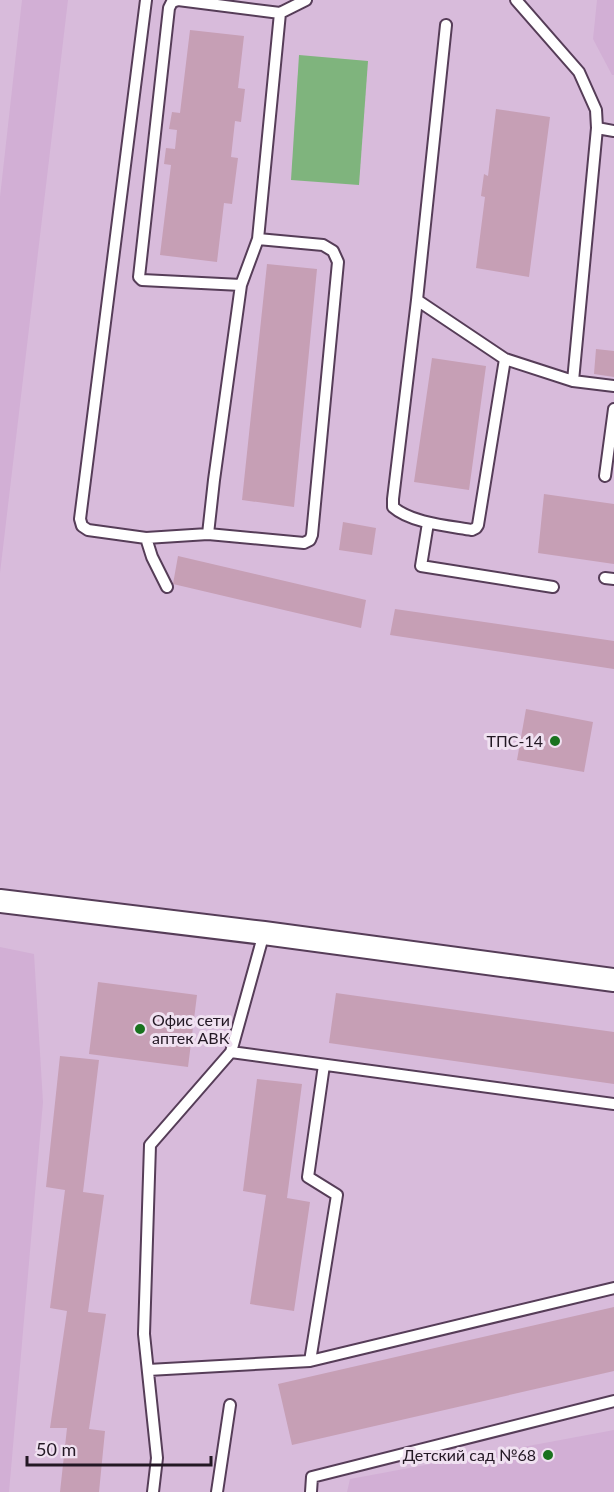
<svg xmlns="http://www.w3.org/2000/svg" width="614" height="1492" font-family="Lato,sans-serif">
  <rect width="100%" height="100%" fill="#d8bbdb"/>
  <path fill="#d2afd5" d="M22 0H68L0 573V197Z
    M597 0H614V75H612L593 39Z
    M0 947 34 954 43 1102 9 1492H0Z
    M614 1430V1492H347L350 1479Z"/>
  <path fill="#7fb47d" d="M299 55 368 61 359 185 291 180Z"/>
  <path fill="#c69fb5" d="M190 30 244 36 238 88 245 89 241 122 235 121 231 157 238 158 232 204 224 203 217 262 160 255 171 165 164 164 166 148 175 149 177 130 169 129 172 112 180 113Z
    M496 109 550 117 529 277 476 268 485 197 481 196 484 174 488 176Z
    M267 264 317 269 294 507 242 500Z
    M596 349 614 351V377L594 374Z
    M432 358 486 366 469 490 414 482Z
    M544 494 614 504V564L538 553Z
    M343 522 376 528 372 555 339 550Z
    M178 556 366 600 361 628 173 584Z
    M395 609 614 641V669L390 635Z
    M526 709 593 722 584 772 517 760Z
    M98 982 197 995 188 1067 89 1054Z
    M336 993 614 1032V1084L329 1043Z
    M60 1056 99 1060 83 1192 104 1195 88 1312 106 1314 89 1429 105 1431 99 1492H60L67 1428H50L67 1311 50 1308 65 1190 46 1187Z
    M257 1079 302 1084 287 1198 310 1202 294 1311 250 1304 266 1195 243 1191Z
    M614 1307V1371L292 1445 278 1384Z"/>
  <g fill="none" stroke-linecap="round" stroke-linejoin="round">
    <g stroke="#563d58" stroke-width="14">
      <path id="service" d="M146 0 80 519 82 526 88 530 146 538 152 557 167 587
        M516 0 579 72 596 110 597 128 573 381
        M446 25 417 300 393 499V507C411 523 449 526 472 530L476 528 478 525 505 359
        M597 128 614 131
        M258 239 241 285 214 480 208 534 304 543 310 540 312 535 338 262 333 251 323 245 258 239 280 13 306 0
        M241 285 142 280 139 277 169 8 172 2 178 0 280 13
        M417 300 505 359 573 381 614 386
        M605 476 614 409
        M428 523 421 566 553 587
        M146 538 208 534
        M605 578 614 579
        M231 1052 614 1104
        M310 1361 337 1195 308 1177 324 1065
        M148 1370 310 1361 614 1288
        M153 1492 157 1458 144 1334 150 1145 231 1052 264 933
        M217 1492 230 1405
        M311 1492 312 1477 614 1401"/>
    </g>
    <g stroke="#563d58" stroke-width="26">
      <path id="minor" d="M0 901 264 933 614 980"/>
    </g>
    <use href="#service" stroke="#fff" stroke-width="10"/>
    <use href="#minor" stroke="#fff" stroke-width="22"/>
  </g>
  <g fill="#19721e" stroke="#f0e1f1" stroke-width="2">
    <circle cx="555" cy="741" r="6"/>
    <circle cx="140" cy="1029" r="6"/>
    <circle cx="548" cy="1455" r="6"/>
  </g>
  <g text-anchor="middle" stroke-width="6" stroke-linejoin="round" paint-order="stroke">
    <g font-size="16" fill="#231824" stroke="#f0e1f1" text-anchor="end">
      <text x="543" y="747">ТПС-14</text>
      <text x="152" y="1026" text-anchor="start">Офис сети<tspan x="152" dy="18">аптек АВК</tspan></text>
      <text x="536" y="1461">Детский сад №68</text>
    </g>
  </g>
  <path d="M27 1456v9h184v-9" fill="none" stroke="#231824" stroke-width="3"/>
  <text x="36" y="1456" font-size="18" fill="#231824" stroke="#f0e1f1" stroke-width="4.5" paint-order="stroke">50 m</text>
</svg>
